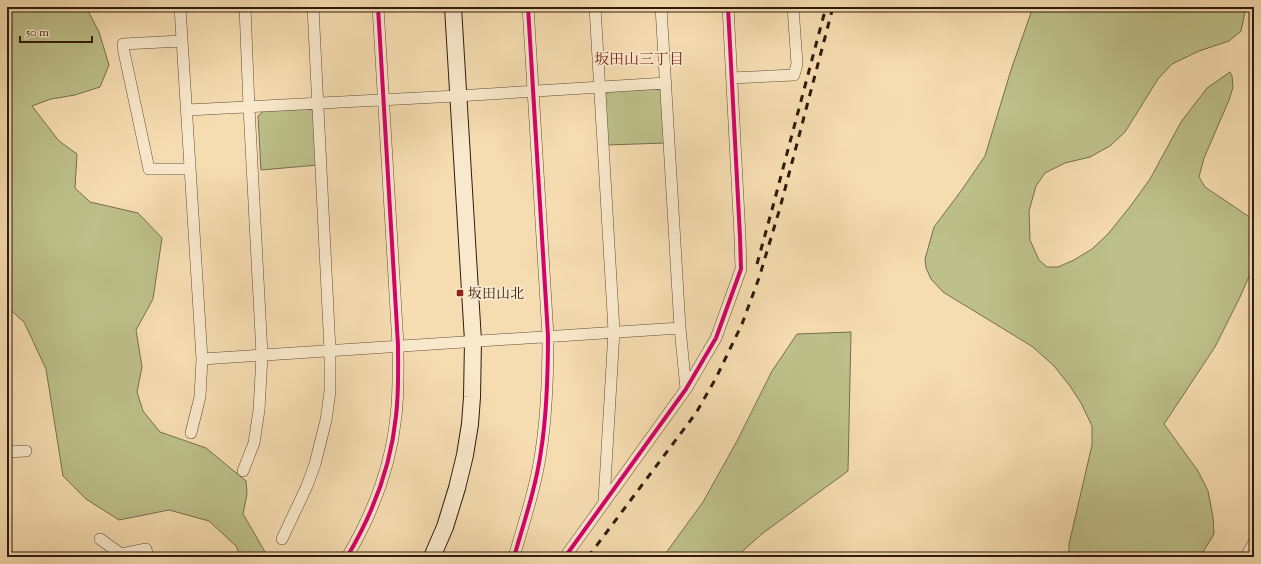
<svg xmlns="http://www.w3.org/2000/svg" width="1261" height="564" font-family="'Sorts Mill Goudy','Noto Serif JP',serif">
  <rect width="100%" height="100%" fill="#f6ddb1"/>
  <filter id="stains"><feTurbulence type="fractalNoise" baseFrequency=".005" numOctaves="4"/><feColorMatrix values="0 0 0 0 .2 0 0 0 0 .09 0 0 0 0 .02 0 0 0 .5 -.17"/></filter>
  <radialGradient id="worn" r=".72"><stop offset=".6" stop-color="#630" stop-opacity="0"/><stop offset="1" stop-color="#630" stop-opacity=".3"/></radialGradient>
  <path fill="#bdc08a" stroke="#766e4c" d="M7 7H86L99 32 109 65 100 87 75 95 51 99 32 106 59 141 77 154 75 188 90 202 138 213 162 238 153 299 136 330 142 367 137 392 143 411 160 432 206 448 246 481 247 494 243 514 268 557H241L236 546 209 521 169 510 119 520 86 499 63 476 46 369 24 322 7 307Z
    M1033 7H1243L1245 12 1241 31 1229 41 1199 51 1172 64 1158 79 1125 132 1110 146 1090 157 1065 163 1045 173 1036 186 1029 211 1030 240 1039 260 1047 267H1058L1074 260 1092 249 1108 234 1132 204 1150 179 1181 122 1207 88 1230 72 1232 76 1233 87 1229 100 1204 158 1199 177 1205 187 1254 220V265L1240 297 1215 347 1164 424 1198 471 1208 491 1213 517 1214 534 1200 557H1069V544L1092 445V426L1081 403 1070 386 1054 366 1033 347 943 292 931 279 926 268 925 259 934 227 961 191 985 156 1011 70Z
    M658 89 661 91 665 143 607 145 605 95 609 91Z
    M311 109 316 115 318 165 261 170 258 116 264 111Z
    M851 332 848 471 763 533 736 557H663L703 502 737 441 772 371 797 334Z"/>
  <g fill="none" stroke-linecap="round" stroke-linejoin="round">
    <g stroke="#614c37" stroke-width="12">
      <path id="street" d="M180 7 202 359 200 397 191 433
        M595 7 614 331 604 501
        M661 7 680 328 686 389
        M182 41 123 44 124 52 149 169H190
        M732 78 794 75 797 64 793 7
        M187 110 457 96 666 83
        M202 359 680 328
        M7 452 26 451
        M243 471 254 443 259 410 262 355 249 107 245 7
        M100 539 121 554 146 549 148 557
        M282 539 307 486 315 464 326 420 330 392V351L313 7
        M347 557C372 515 391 466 396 416 399 392 398 369 398 345L378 7
        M514 557C524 522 536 487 541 451 547 413 548 374 548 336L528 7
        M565 557 686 389 716 338 741 269 740 237 728 7
        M1246 557 1254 542"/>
    </g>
    <g stroke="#2f1b0e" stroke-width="18">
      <path id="secondary" d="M432 557 445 527 457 488 465 455 470 424 472 397 473 341 453 7"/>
    </g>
    <use href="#street" stroke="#f9e9cc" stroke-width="11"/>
    <use href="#secondary" stroke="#f9e9cc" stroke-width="16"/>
    <path stroke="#2f1b0e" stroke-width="3" stroke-dasharray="7 7" stroke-linecap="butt" d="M757 264 773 206 826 7
      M588 557 696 413 716 378 742 324 759 278 780 208 833 7"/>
    <g stroke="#f9e9cc" stroke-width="6">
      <path id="cycleway" d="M347 557C372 515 391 466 396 416 399 392 398 369 398 345L378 7
        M514 557C524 522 536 487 541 451 547 413 548 374 548 336L528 7
        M565 557 686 389 716 338 741 269 740 237 728 7"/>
    </g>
    <use href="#cycleway" stroke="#d6006c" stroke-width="4"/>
  </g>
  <rect fill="#8f2418" stroke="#f9e9cc" stroke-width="1.5" x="456" y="289" width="8" height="8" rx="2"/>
  <g text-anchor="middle" stroke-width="3.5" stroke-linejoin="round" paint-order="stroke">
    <g font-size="14" fill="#2f1b0e" stroke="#f9e9cc" text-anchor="start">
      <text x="468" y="298">坂田山北</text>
    </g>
    <g font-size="15" fill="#7a1f14" stroke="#f9e9cc">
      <text x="639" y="64">坂田山三丁目</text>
    </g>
  </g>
  <rect width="1261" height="564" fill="none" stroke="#f6ddb1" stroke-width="24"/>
  <rect x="8" y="8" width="1245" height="548" fill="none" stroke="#2f1b0e" stroke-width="2"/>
  <rect x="12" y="12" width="1237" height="540" fill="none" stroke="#2f1b0e"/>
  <path d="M20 36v6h72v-6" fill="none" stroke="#2f1b0e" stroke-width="2"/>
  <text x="26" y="36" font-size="12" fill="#2f1b0e" stroke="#f9e9cc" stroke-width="3" paint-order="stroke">50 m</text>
  <rect width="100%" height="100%" filter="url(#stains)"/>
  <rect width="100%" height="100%" fill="url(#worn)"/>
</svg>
